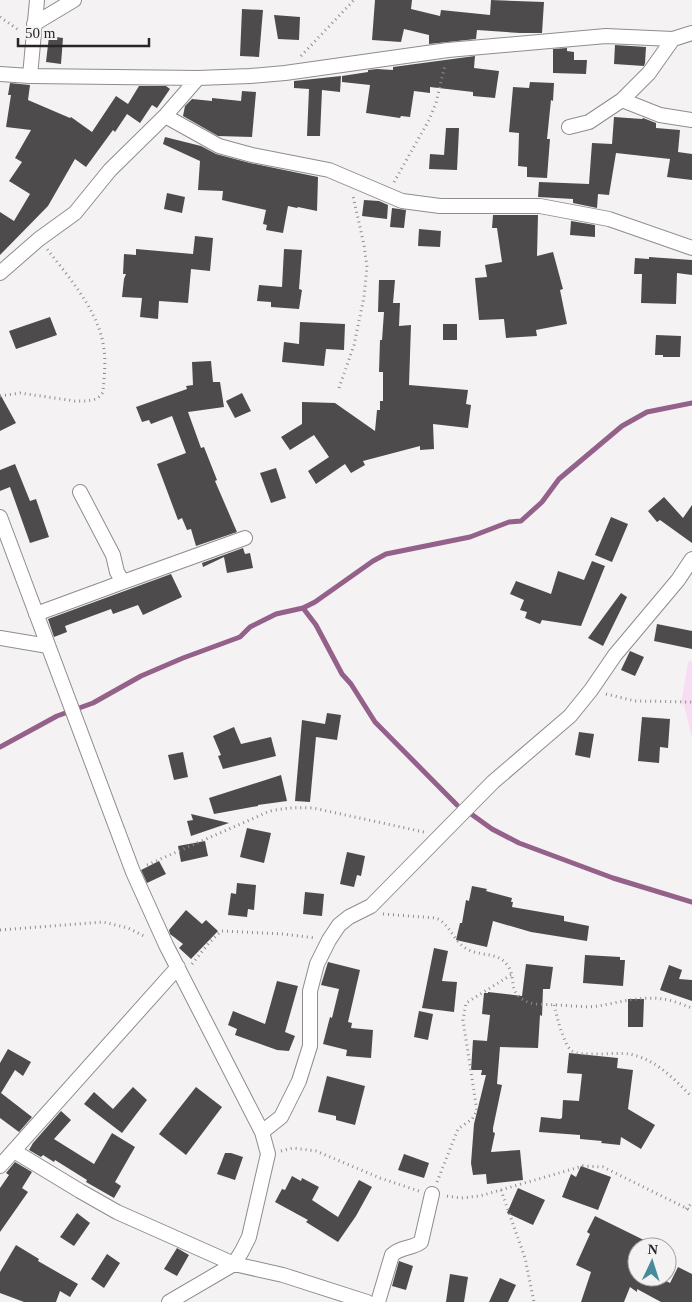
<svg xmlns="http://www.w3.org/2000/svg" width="692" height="1302" font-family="'Times New Roman',serif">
  <rect width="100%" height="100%" fill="#f5f2f4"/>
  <path fill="#f8dcf1" d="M692 661V739L684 704 681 705 688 662Z"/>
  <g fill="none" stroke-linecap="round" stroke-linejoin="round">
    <path stroke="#94618a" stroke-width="5" d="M303 608 316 625 342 674 351 684 375 722 457 805
      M0 747 57 716 93 703 141 676 183 658 240 637 250 627 276 614 303 608 315 602 373 561 386 554 470 537 509 522 521 521 542 502 559 479 622 426 647 412 692 403
      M467 811 492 829 519 843 613 878 692 902"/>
  </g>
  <path fill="#4e4b4d" d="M375 0H412L411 9 440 16 441 10 490 15 491 0 544 2 542 33H520L477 30 476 39 429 44V35L404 29 401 42 372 40Z
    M242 9 263 10 259 57 240 56Z
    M274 15 300 17 299 40 278 39Z
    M49 36 63 38 61 64 46 62Z
    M615 45 646 47 645 63 644 66 614 64Z
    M567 48V51L574 52V60H587L586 74 553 73V49Z
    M475 56 474 68 499 71 495 98 473 96V92L430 87V93L414 91 410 117 401 116 400 118 366 113 370 85 342 82V76L368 72V70L377 69 393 70V67Z
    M341 76 340 92 322 90 320 136H307L309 89 294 88V81Z
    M530 82 554 83 553 101 551 100 547 139H550L547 178 527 177V167L518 166 519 133 509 132 513 87 529 88Z
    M10 83 30 85 28 100 70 118 71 117 92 132 116 96 128 104 139 86H166L170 89 157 108 152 105 140 123 127 114 115 132 113 130 86 167 75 159 48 206 0 255V212L14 221 30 194 9 181 22 162 15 158 31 130 6 127 11 95H8Z
    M242 91 256 92 252 137 218 136 183 116 185 106 192 99 212 101V98L241 101Z
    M614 117 642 119 643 118 656 123V128L680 130 678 152 692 154V180L667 177 670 159 616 153 609 195 598 194 597 208 573 203V199L538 197 539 182 589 184 592 143 612 144Z
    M446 128H459L457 170 429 169 430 154 444 155Z
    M165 137 201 146 216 154 250 163 318 177 317 211 298 207 297 208 288 206 283 233 266 230 267 225 263 224 266 210 222 200 223 191 198 190 200 161 163 144Z
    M167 193 185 197 182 213 164 209Z
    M364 200 379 201 388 205 387 219 362 216Z
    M392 208 406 210 404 228 390 227Z
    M493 215H538L537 256 553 252 563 289 560 290 567 324 536 330 537 336 506 338 504 319 479 320 475 278 487 277 485 265 502 262 497 228H492Z
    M571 221 595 225V237L570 235Z
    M419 229 441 231 440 247 418 246Z
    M195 236 213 238 210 271 191 269 188 303 159 301 158 319 140 317 142 298 122 297 124 279 126 274H123L124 254 136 255V249L193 254Z
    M284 249 302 250 299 289 302 290 299 309 271 307V302L257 301 259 285 282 287Z
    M649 257 692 260V275L677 273 676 304 641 303 642 274H634L635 258 649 259Z
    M379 280H395L393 303H400L399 326 411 325 409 385 468 390 466 404 471 405 468 428 433 424 434 449 420 450V446L363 461 365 465 351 473 345 464 316 484 308 471 329 457 314 435 290 450 281 437 302 424V402L335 403 375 431 377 410H380V401H383V372H379L380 340H382L384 312H378Z
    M50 317 57 335 16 349 9 331Z
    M300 322 345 324 344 350 326 349 324 366 282 362 284 342 299 344Z
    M443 324H457V340H443Z
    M656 335 681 336 680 357H663V355H655Z
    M211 361 213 382H220L224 407 188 412 201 448 204 447 217 480 215 481 237 532 196 546 191 529 187 530 182 518 178 520 157 464 186 453 172 416 151 424 149 420 142 422 136 407 187 389 186 386 193 385 192 362Z
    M242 393 251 411 235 418 226 401Z
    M0 394 16 423 0 431Z
    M15 464 30 501 36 499 49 537 30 543 10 487 0 491V470Z
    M276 468 286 498 271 503 260 473Z
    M664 497 683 518 692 505V543L660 520 657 522 648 511Z
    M611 517 628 524 612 562 595 555Z
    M243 548 245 554 250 553 253 568 227 573 224 557 203 567 202 563Z
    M592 561 605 566 581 626 542 620 540 624 525 618 527 612 520 610 524 600 510 594 516 581 551 594 558 571 584 580Z
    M171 574 182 597 143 615 138 605 113 614 111 609 65 626 67 632 54 637 48 619Z
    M621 593 627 597 603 646 588 638Z
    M657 624 692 631V649L654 641Z
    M630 651 644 657 635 676 621 670Z
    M327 713 341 715 337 740 316 737 310 802 295 801 302 720 325 724Z
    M642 717 670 719 668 748 660 747 659 763 638 761Z
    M234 727 241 744 271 737 276 756 223 769 218 756 221 755 213 736Z
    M579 732 594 734 590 758 575 755Z
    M183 752 188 777 174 780 168 755Z
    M281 775 287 801 258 805V806L214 814 209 798Z
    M191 814 229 823 191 836 187 821 193 820Z
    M247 828 271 833 264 863 240 857Z
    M205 841 208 856 181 862 178 846Z
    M347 852 365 856 361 876 357 875 354 887 340 884Z
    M159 861 166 874 147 883 141 870Z
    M237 883 256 885 254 910 248 909 247 917 228 915 231 893 236 894Z
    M472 886 487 889 486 891 512 898 511 902H513L512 907 564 916V921L589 926 587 941 531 932 493 921 487 947 456 940 460 923H462L466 900 469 901Z
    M305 892 324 894 322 916 303 914Z
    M186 910 202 924 206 920 218 931 191 959 179 948 183 944 170 934 169 930Z
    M434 948 448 951 442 981 457 982 454 1012 422 1008Z
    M585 955 620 957V960H625L623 986 583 983Z
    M328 962 360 970 348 1022 352 1023 351 1028 373 1030 371 1058 346 1056 347 1050 323 1044 330 1017 332 1018 339 989 321 985Z
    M526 964 553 967 550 989H543L542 1016 540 1015 538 1048 500 1047 497 1084 502 1085 493 1128V1132L495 1133 491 1152 520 1150 523 1180 487 1184 486 1174 473 1175 471 1163 474 1124 486 1075H481L482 1070H471L473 1040 487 1041 490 1015 482 1014 484 993H488V992L522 996Z
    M669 965 682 970 679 979 692 980V1001L660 990Z
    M277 981 298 986 285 1032 295 1036 289 1051 277 1050 235 1035 237 1029 228 1025 233 1011 265 1024Z
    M628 999H644L643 1027H628Z
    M419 1011 433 1014 428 1040 414 1037Z
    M8 1049 31 1062 23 1076 15 1070 1 1093 32 1117 19 1132 0 1118V1063Z
    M569 1053 618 1058 617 1068 633 1070 628 1109 655 1125 641 1149 621 1137 620 1145 601 1143 602 1141 580 1139V1135L539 1132 541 1117 560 1119 562 1118 563 1100 579 1101 582 1074 567 1073Z
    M327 1076 365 1086 355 1125 336 1120V1116L318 1112Z
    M133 1087 147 1100 122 1133 84 1104 94 1092 113 1109Z
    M196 1087 222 1107 186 1155 159 1134Z
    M61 1111 71 1120 54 1139 94 1164 112 1133 135 1147 115 1182 121 1186 114 1198 86 1182 87 1180 55 1160 54 1162 43 1155 41 1157 29 1150 33 1143Z
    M225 1153H231L243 1157 235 1180 217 1174Z
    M404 1154 429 1163 424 1178 398 1170Z
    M15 1162 32 1172 22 1188 28 1192 0 1232V1188L9 1175 6 1173Z
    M581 1166 611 1177 598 1210 562 1197 571 1174 576 1177Z
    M292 1176 301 1181 302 1178 319 1187 312 1200 338 1217 359 1180 372 1187 356 1216 338 1242 306 1222 308 1220 275 1202 282 1189 285 1190Z
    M518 1188 545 1200 533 1225 507 1213Z
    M77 1213 90 1223 74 1246 60 1237Z
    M595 1216 658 1247H637V1277H658L670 1283 678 1267 692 1274V1302H661L637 1289V1292L630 1287 624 1302H581L591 1272 576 1265 590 1234 587 1232Z
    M16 1245 39 1259 38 1261 78 1284 70 1297 60 1291 56 1302H24L0 1293V1272Z
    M177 1248 189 1255 177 1276 164 1269Z
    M107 1254 120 1263 104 1288 91 1279Z
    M399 1261 413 1266 406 1290 392 1286Z
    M450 1274 468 1277 464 1302H446Z
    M500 1278 516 1285 508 1302H489Z"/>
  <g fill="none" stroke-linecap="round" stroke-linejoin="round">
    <g stroke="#8f8c8e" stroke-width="16">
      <path id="minor" d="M34 24 74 0
        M0 74 30 76 198 78 250 76 285 73 448 50 606 36 673 39 692 33
        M30 76 37 0
        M622 100 660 115 692 120
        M165 116 219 146 252 155 329 170 402 201 440 206H540L609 219 692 248
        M569 127 589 122 622 100 649 73 673 39
        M0 273 39 239 75 213 110 170 165 116 198 78
        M0 517 133 872 166 945 262 1132 268 1154 249 1237 242 1251 234 1264 169 1302
        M123 582 245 538
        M36 614 123 582 117 572 113 555 80 492
        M0 638 48 646
        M262 1132 281 1117 299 1081 310 1046V991L317 964 329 940 339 925 349 917 371 906 493 782 570 716 591 690 615 655 678 580 692 559
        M14 1151 80 1191 117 1212 234 1264 283 1275 367 1302
        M0 1166 178 967
        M378 1302 392 1255C400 1247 411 1249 421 1242L432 1194"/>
    </g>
    <path stroke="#8f8d8f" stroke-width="3" stroke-dasharray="1 4" stroke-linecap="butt" d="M0 17 20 31
      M301 56 354 0
      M394 182 429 120 436 103 445 65
      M339 388 354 345 364 297 367 267 364 245 353 196
      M0 396 20 393 75 401C85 401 98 402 103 392 104 378 106 363 104 349 99 311 70 279 47 249
      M606 694 635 701 692 702
      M147 865 270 811C285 808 298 807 313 808L424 832
      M383 914 436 918C450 924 453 941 467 949 481 957 498 951 508 966 517 979 506 994 530 1003 536 1005 546 1004 553 1005 568 1005 584 1008 599 1006 619 1002 642 996 663 999 672 1000 683 1005 692 1008
      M0 930 103 922 128 928 144 936
      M192 964 209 943 221 931 283 934 315 938
      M554 1005C557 1016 563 1044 572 1051 580 1057 616 1052 629 1054 656 1059 674 1079 692 1097
      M281 1151 293 1148 316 1151 380 1178 419 1191
      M437 1182 458 1129 472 1119 477 1111 463 1020 466 1003 511 975
      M501 1190 525 1258 534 1302
      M447 1196 461 1198 480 1196 583 1166 603 1167 692 1211
      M686 1209 692 1203"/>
    <use href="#minor" stroke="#fff" stroke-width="14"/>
  </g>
  <g transform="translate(652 1262) rotate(4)"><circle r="24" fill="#f5f2f4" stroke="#a3a0a2"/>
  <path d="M0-4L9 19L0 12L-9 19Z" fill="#468b97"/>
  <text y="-8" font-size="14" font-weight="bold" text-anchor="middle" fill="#272627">N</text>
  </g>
  <path d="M18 38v8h131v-8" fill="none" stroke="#272627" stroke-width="2.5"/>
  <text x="25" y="38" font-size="15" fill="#272627" stroke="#f5f2f4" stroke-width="4" paint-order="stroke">50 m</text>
</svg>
